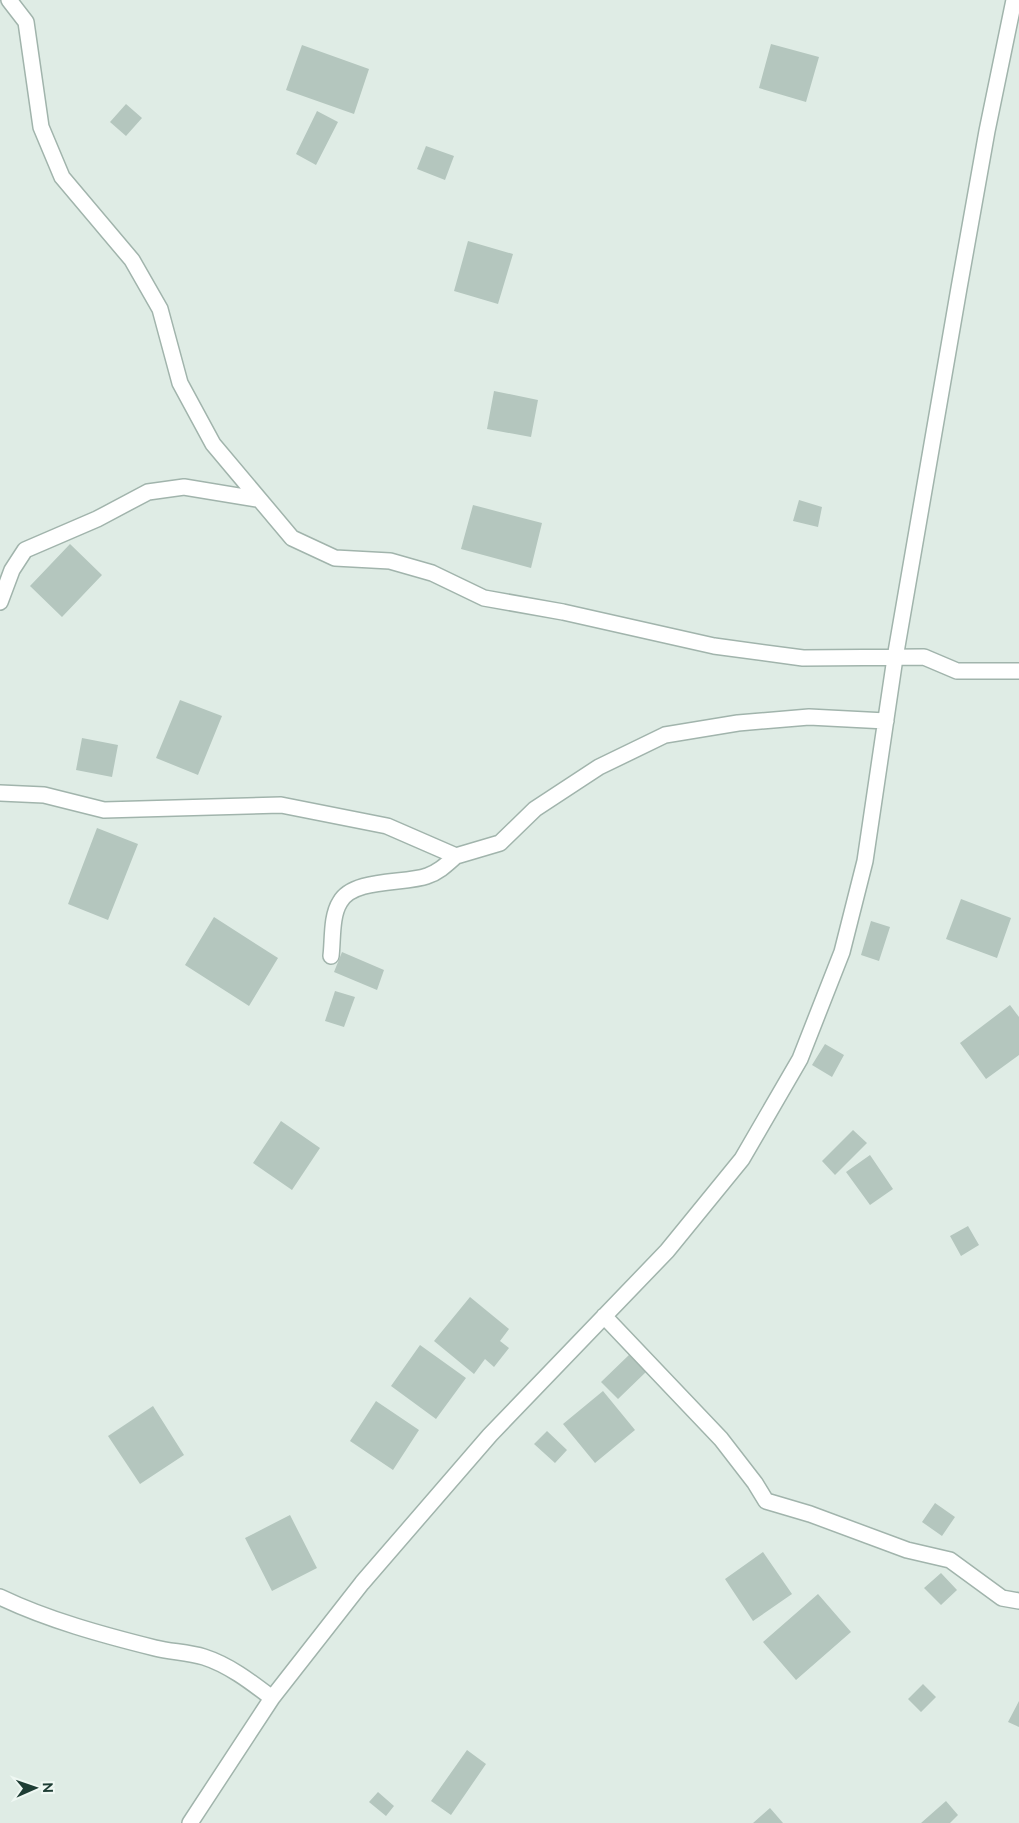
<svg xmlns="http://www.w3.org/2000/svg" width="1019" height="1823" font-family="Raleway,sans-serif">
  <rect width="100%" height="100%" fill="#dfece5"/>
  <path fill="#b4c6be" d="M771 44 819 57 806 102 759 88Z
    M302 45 369 69 354 114 286 90Z
    M126 104 142 118 126 136 110 122Z
    M317 111 338 122 316 165 296 154Z
    M426 146 454 156 445 180 417 169Z
    M468 241 513 254 498 304 454 291Z
    M494 391 538 400 531 437 487 429Z
    M799 500 822 507 818 527 793 521Z
    M473 505 542 523 531 568 461 549Z
    M70 544 102 575 62 617 30 586Z
    M180 700 222 716 198 775 156 758Z
    M82 738 118 745 112 777 76 770Z
    M97 828 138 844 108 920 68 904Z
    M961 899 1011 918 997 958 946 939Z
    M214 917 278 958 249 1006 185 965Z
    M871 921 890 927 879 961 861 955Z
    M342 952 384 970 377 990 334 972Z
    M335 991 355 997 344 1027 325 1021Z
    M1010 1005 1019 1017V1055L986 1079 960 1043Z
    M825 1044 844 1055 832 1077 812 1065Z
    M281 1121 320 1148 292 1190 253 1163Z
    M853 1130 867 1143 835 1175 822 1161Z
    M870 1155 893 1189 870 1205 846 1172Z
    M968 1226 979 1245 961 1256 950 1236Z
    M470 1297 509 1329 500 1341 509 1348 494 1367 485 1359 474 1374 434 1341Z
    M420 1345 466 1378 436 1419 391 1386Z
    M630 1354 647 1371 618 1399 601 1382Z
    M603 1391 635 1430 595 1463 563 1424Z
    M376 1401 419 1430 393 1470 350 1441Z
    M153 1406 184 1455 140 1484 108 1436Z
    M547 1431 567 1450 555 1463 534 1444Z
    M935 1503 955 1517 942 1536 922 1522Z
    M290 1515 317 1568 272 1591 245 1538Z
    M763 1552 792 1594 753 1621 725 1579Z
    M941 1573 957 1590 941 1605 924 1588Z
    M818 1594 851 1632 796 1680 763 1642Z
    M923 1684 936 1697 921 1712 908 1699Z
    M1019 1701V1727L1008 1722Z
    M467 1750 486 1764 451 1815 431 1801Z
    M378 1792 394 1806 386 1816 369 1802Z
    M946 1801 958 1815 950 1823H921Z
    M770 1808 783 1823H753Z"/>
  <g fill="none" stroke-linecap="round" stroke-linejoin="round">
    <g stroke="#a1b4ac" stroke-width="18">
      <path id="street" d="M9 0 26 22 41 127 62 177 132 260 160 309 180 383 213 444 292 538 335 558 390 561 432 573 484 598 563 612 714 646 803 658 924 657 957 671H1019
        M0 602 12 570 25 550 97 519 148 492 184 487 257 499
        M0 793 44 795 104 810 281 805 387 826 456 856 500 843 535 809 599 767 665 735 738 723 809 717 886 721
        M331 956C333 940 331 916 340 902 353 878 405 884 427 876 439 872 447 864 456 856
        M604 1316 721 1439 755 1483 766 1501 810 1514 907 1550 950 1560 1002 1598 1019 1601
        M0 1597C48 1620 103 1635 155 1648 171 1652 188 1652 204 1657 229 1665 251 1682 272 1698
        M190 1823 272 1698 362 1583 490 1435 667 1251 742 1159 800 1059 842 952 865 861 895 658 959 288 987 131 1014 0"/>
    </g>
    <use href="#street" stroke="#fff" stroke-width="15"/>
  </g>
  <g transform="translate(35 1788) rotate(88)" stroke="#eff8f3" stroke-width="4" paint-order="stroke">
  <path d="M0-4L9 19L0 12L-9 19Z" fill="#1e3d34"/>
  <text y="-8" font-size="14" font-weight="bold" text-anchor="middle" fill="#1e3d34">N</text>
  </g>
</svg>
